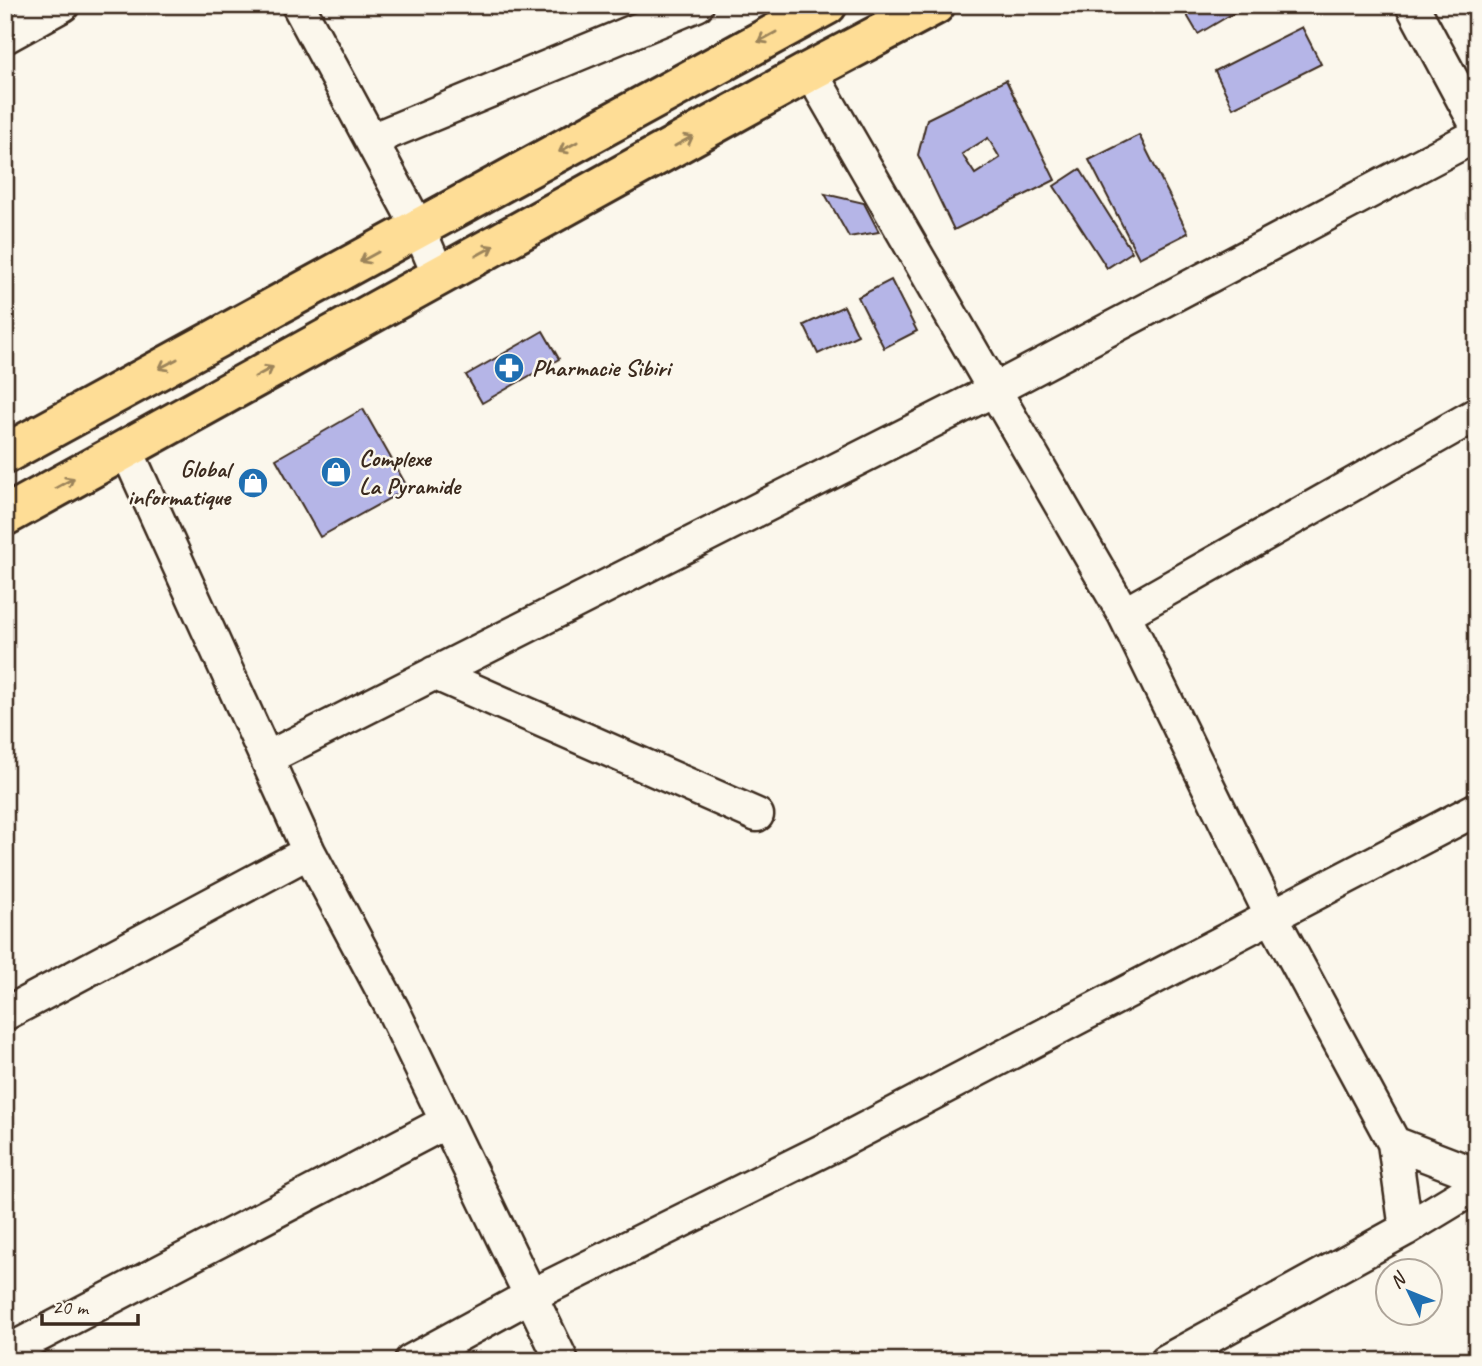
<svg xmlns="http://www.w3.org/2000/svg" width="1482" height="1366" font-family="Caveat,sans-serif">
  <rect width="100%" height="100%" fill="#fbf7ec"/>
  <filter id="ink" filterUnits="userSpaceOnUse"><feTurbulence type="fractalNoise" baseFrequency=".0143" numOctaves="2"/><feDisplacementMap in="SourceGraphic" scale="14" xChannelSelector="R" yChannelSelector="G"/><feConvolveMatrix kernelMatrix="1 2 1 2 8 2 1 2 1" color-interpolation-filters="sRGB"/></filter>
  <g filter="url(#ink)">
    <path fill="#b5b5e7" stroke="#3b2a1e" stroke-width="2" fill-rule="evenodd" d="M1181 5H1247L1198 34Z
      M1302 27 1321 64 1233 108 1215 71Z
      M1006 80 1055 180 954 230 918 155 927 119ZM988 138 1000 158 975 174 962 154Z
      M1139 135 1188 233 1139 258 1089 160Z
      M1080 169 1132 252 1107 268 1054 186Z
      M825 194 864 203 879 232 849 237Z
      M891 280 917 331 884 348 858 297Z
      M844 306 858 335 818 354 804 325Z
      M543 331 559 359 482 403 466 375Z
      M363 409 408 488 320 537 276 459Z"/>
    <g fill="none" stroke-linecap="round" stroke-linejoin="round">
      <g stroke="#3b2a1e" stroke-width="37">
        <path id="street" d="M298 5 419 229 439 276
          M1412 5 1477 126
          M5 37 63 5
          M810 71 1124 614 1271 915 1394 1143 1406 1229
          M371 140 697 5
          M126 449 309 852 393 1010 562 1361
          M1124 614 1477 414
          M434 673 757 815
          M267 758 994 390 1477 135
          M5 1014 309 852
          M1394 1143 1477 1175
          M5 1353 446 1122
          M411 1361 530 1296 834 1145 1477 809
          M1166 1361 1406 1229 1477 1186"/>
      </g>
      <g stroke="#3b2a1e" stroke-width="44">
        <path id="highway" d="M5 454 827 5
          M5 516 810 71 935 5"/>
      </g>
      <use href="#street" stroke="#fbf7ec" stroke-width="32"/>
      <use href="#highway" stroke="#fedd96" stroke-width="38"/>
    </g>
    <defs><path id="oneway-shaft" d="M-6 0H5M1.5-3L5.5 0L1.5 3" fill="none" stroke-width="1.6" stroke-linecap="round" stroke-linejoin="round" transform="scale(1.75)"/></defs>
    <g stroke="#9c845a">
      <use href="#oneway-shaft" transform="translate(767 37) rotate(151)"/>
      <use href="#oneway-shaft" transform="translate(684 141) rotate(-29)"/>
      <use href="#oneway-shaft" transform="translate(568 147) rotate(151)"/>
      <use href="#oneway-shaft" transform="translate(485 251) rotate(-29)"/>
      <use href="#oneway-shaft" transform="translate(369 257) rotate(151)"/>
      <use href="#oneway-shaft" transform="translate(168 364) rotate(152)"/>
      <use href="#oneway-shaft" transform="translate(264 372) rotate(-29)"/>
      <use href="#oneway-shaft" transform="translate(65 483) rotate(-29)"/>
    </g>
  </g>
  <defs>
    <g id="pharmacy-disc" transform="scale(1.575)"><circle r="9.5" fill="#1f6fb2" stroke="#fbf7ec"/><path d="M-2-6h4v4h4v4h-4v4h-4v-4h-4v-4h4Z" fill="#fff"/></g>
    <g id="shop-disc" transform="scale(1.575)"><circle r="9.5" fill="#1f6fb2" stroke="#fbf7ec"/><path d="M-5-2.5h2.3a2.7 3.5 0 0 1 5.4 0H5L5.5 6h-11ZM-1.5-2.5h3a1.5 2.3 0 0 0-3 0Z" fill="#fff"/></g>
  </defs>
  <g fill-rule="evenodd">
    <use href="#pharmacy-disc" x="509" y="368"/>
    <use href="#shop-disc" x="336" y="472"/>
    <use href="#shop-disc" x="253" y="483"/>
  </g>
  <g text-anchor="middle" stroke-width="5" stroke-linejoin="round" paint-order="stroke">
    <g font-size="24" font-weight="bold" fill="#3b2a1e" stroke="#fbf7ec" text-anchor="start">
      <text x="532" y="376">Pharmacie Sibiri</text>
      <text x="359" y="466">Complexe<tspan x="359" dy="28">La Pyramide</tspan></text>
      <text x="230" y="477" text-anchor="end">Global<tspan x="230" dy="28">informatique</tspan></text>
    </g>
  </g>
  <rect width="1482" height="1366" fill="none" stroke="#fbf7ec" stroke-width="28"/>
  <rect x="14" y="14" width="1454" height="1338" fill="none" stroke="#3b2a1e" stroke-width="2.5" filter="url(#ink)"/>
  <g transform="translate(1409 1292) rotate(313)"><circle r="33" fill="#fbf7ec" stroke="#aea59a" stroke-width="2"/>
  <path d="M0-5L12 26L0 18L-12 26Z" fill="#1f6fb2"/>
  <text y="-10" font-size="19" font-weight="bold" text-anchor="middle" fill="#3b2a1e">N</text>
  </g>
  <path d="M42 1314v10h96v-10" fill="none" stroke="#3b2a1e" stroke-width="3.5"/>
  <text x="52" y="1314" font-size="21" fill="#3b2a1e" stroke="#fbf7ec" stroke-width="5" paint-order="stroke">20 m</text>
</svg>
